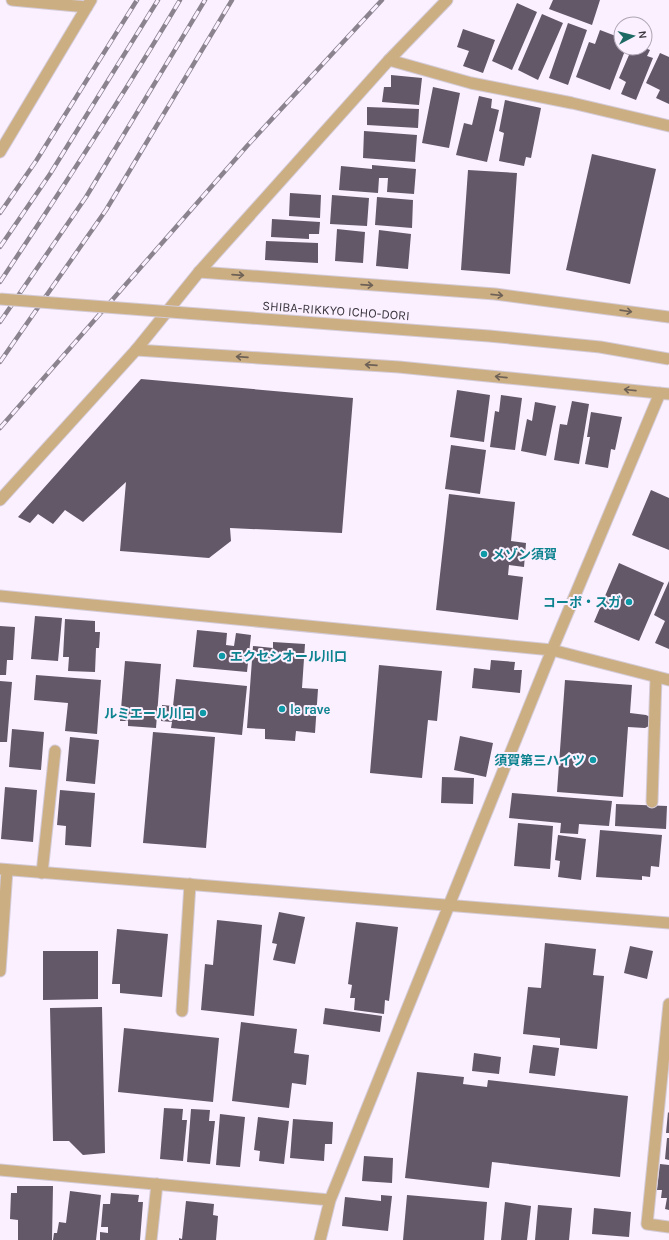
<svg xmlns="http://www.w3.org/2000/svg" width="669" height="1240" font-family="Karla,'Noto Sans JP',sans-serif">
  <rect width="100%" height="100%" fill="#faf0ff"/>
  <path fill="#625868" d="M553 0H600L592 25 549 9Z
    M517 3 537 12 512 70 492 61Z
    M542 14 563 23 538 80 518 70Z
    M568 23 587 30 568 85 549 78Z
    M463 29 495 40 483 73 463 66 469 51 457 47Z
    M600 30 621 38V48H626L610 90 576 77 589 42 595 44Z
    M632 48H645L650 50 647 56 653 58 636 100 621 94 626 82 619 78Z
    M660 53 669 57V104L656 98 660 90 646 83Z
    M391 75 422 78 419 105 382 102 384 87H391Z
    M433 87 460 93 449 148 422 143Z
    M479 96 492 99 491 108 499 110 487 162 456 155 464 123 472 125Z
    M505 100 541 108 531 158 526 157 524 166 499 161 504 133 499 131Z
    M367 107 419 109 418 128 367 125Z
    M364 131 417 135 415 162 363 158Z
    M592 154 656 169 630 284 566 270Z
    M372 165 416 169 414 194 387 192 388 178H379L378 193 339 190 341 166 372 169Z
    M468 170 517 173 510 274 461 270Z
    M290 193 321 195 320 218 289 216Z
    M332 195 369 198 367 226 330 224Z
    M377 197 413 200 412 228 375 225Z
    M272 219 320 222 319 234H309V239L271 237Z
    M337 229 365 232 363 263 335 261Z
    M379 230 411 234 408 269 376 266Z
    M266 241 318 243V263L265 260Z
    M141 379 353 398 342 533 230 528 231 541 209 558 120 551 126 482 83 522 65 510 53 524 38 514 30 523 18 517Z
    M457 390 490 395 484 442 450 437Z
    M501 395 522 398 515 450 490 447 495 411 499 412Z
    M572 401 589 404 579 464 554 460 560 424 567 425Z
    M535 402 556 406 546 456 521 451 527 419 532 421Z
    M591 412 622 417 615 450 611 449 608 468 585 464 590 437H587Z
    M451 445 486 450 480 494 445 489Z
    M651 490 669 498V550L632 535Z
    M449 494 515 502 511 541 526 543 524 567 509 565 508 575 523 577 518 620 436 610Z
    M619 563 664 583 639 641 594 622Z
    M669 581V649L655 643 665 621 654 615Z
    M35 616 62 618 58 661 31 659Z
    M65 619 95 621V632H100L99 648H96L95 672 68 671 69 657H63Z
    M0 626 15 627 13 660H7L6 675H0Z
    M197 630 227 633 226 645 234 646 236 633 251 635 247 672 193 667Z
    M273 642 305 644 302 688 318 689 315 733 296 731 295 741 265 739V729L247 728 253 646 273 648Z
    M491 660 515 662 514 670H522L520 693 472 688 474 668 490 670Z
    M125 661 161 664 156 728 128 726V721H120Z
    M379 665 442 671 437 721 428 720 422 778 370 773Z
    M36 675 101 680 97 734 65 731 68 703 34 700Z
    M176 679 247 686 242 735 171 728 172 722 161 721 162 705 173 706Z
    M565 680 632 685 630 713 646 715 650 717 649 726 645 728 628 727 623 797 557 792Z
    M0 681 12 682 7 742H0Z
    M12 729 44 732 41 770 9 767Z
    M153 732 215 737 206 848 143 843Z
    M460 736 493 743 486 777 454 770Z
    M70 737 99 740 95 784 66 781Z
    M442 777 474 778 473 804 441 803Z
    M5 787 37 790 33 842 1 839Z
    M60 790 95 793 91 847 65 845 66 826 57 825Z
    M512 793 612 801 609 826 579 824 578 834 560 833 561 823 509 818Z
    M616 804 667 806 666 829 615 826Z
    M518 823 553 826 550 869 514 866Z
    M600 830 662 835 659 867 651 866 650 877 642 876V880L596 877Z
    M558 835 586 839 581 880 558 877 560 861 555 860Z
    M279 912 305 917 295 964 273 960 277 944 272 943Z
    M217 920 262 925 254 1016 201 1010 205 964 213 965Z
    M356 922 398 927 389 1001 385 1000 384 1014 354 1010 355 998H350L352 985 348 984Z
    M117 929 168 934 162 997 120 993V984H112Z
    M545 943 596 949 593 975 604 976 597 1049 560 1045V1038L523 1034 528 987 541 988Z
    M630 946 653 951 647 979 624 973Z
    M43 951H98V999L43 1000Z
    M102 1007 105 1153 83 1155 69 1141H53L50 1008Z
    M325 1008 382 1016 380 1032 323 1024Z
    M241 1022 297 1029 294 1053 309 1055 306 1085 292 1083 289 1108 232 1101Z
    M124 1028 219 1038 213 1102 118 1092Z
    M533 1045 559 1048 555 1076 529 1073Z
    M474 1053 501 1057 499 1074 472 1071Z
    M417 1072 464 1077 463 1084 487 1087 488 1080 628 1096 620 1177 492 1162 489 1188 405 1178Z
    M164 1108 183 1109 182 1120H187L183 1161 160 1159Z
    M191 1109 210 1110 209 1121H215L210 1164 187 1162Z
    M668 1112 669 1113V1133H666Z
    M220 1114 245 1117 240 1167 216 1165Z
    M258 1117 289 1121 284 1164 259 1161 260 1151 254 1150Z
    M293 1119 333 1122 332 1144H325L324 1161 290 1158Z
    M667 1138H669V1160L665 1159Z
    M364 1156 393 1158 392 1183 362 1181Z
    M660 1164 669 1165V1210L665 1209 667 1198H661L662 1190H657Z
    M17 1186H53L52 1240H18V1220L10 1219 11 1193H17Z
    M70 1191 101 1195 96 1240H53L54 1233H57L59 1222 66 1223Z
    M111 1193 139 1195 138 1202H143L140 1240H100V1232L108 1233V1227H101L103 1204H110Z
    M381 1195 392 1196 388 1231 342 1226 345 1197 381 1201Z
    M407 1195 487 1202 484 1240H403Z
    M186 1201 214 1204 213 1215 218 1216 216 1240H179V1238L182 1239Z
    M505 1202 531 1206 527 1240H501Z
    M538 1205 572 1208 569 1240H535Z
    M594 1208 631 1212 629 1237 592 1234Z"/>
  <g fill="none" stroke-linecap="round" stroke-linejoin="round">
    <g stroke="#d4cbd8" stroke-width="13">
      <path id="service" d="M652 802 656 677
        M42 873 55 751
        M182 1011 190 884
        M151 1240 157 1184"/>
    </g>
    <g stroke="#d4cbd8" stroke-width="13">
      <path id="minor" d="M12 0 87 7
        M389 60 471 83 572 103 669 126
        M0 152 91 0
        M199 272 495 294 669 317
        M136 350 399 367 669 394
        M0 596 552 650 669 680
        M0 869 669 923
        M0 971 7 870
        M669 1004 647 1224 669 1227
        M0 1170 330 1200
        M320 1240 330 1200 552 650 660 393"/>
    </g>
    <g stroke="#d4cbd8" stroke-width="13">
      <path id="tertiary" d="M0 500 136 350 199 272 389 60 447 0"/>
    </g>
    <use href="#service" stroke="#ccae83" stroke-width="11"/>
    <use href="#minor" stroke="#ccae83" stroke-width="11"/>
    <use href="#tertiary" stroke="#ccae83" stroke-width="11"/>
    <g stroke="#8b848f" stroke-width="4.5">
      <path id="rail" d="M0 213 36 161 137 0
        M0 247 50 174 158 0
        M0 282C62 189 123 96 180 0
        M0 322 86 197 205 0
        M0 362 106 210 232 0
        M0 428 247 146 382 0"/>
    </g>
    <use href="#rail" stroke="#faf0ff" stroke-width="3" stroke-dasharray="9" stroke-linecap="butt"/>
    <g stroke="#d4cbd8" stroke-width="13" stroke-linecap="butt">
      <path id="tertiary-bridge" d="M0 299 489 336 600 347 669 359"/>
    </g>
    <use href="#tertiary-bridge" stroke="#ccae83" stroke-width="11"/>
  </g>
  <defs><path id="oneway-shaft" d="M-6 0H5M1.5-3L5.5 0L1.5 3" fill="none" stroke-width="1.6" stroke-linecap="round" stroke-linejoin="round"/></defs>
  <g stroke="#6e6156">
    <use href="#oneway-shaft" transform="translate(238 275) rotate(4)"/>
    <use href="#oneway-shaft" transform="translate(367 285) rotate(4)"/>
    <use href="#oneway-shaft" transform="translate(497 295) rotate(6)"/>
    <use href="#oneway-shaft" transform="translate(626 311) rotate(8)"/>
    <use href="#oneway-shaft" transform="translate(242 357) rotate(-176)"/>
    <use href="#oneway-shaft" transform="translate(371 365) rotate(-176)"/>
    <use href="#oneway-shaft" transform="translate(501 377) rotate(-174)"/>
    <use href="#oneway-shaft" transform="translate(630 390) rotate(-174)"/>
  </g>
  <g fill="#0f9aa8" stroke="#faf0ff" stroke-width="1.5">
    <circle cx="484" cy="554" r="4"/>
    <circle cx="629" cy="602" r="4"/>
    <circle cx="222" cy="656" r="4"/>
    <circle cx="282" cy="709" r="4"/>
    <circle cx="203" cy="713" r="4"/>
    <circle cx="593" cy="760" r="4"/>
  </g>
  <g text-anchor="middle" stroke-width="4" stroke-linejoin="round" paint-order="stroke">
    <g font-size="13" fill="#3c373e" stroke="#faf0ff">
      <text transform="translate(336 310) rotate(4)" y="5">SHIBA-RIKKYO ICHO-DORI</text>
    </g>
    <g font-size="13" font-weight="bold" fill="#0d838f" stroke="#faf0ff" text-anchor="start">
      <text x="492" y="559">メゾン須賀</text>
      <text x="621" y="607" text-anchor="end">コーポ・スガ</text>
      <text x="230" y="661">エクセシオール川口</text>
      <text x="290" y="714">le rave</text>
      <text x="195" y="718" text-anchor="end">ルミエール川口</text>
      <text x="585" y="765" text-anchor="end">須賀第三ハイツ</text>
    </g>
  </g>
  <g transform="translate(633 36) rotate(83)"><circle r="19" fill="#faf0ff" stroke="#aea6b2"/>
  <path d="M0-3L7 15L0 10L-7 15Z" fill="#1d6964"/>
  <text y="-6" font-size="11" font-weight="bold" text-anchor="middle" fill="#3c373e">N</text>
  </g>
</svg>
